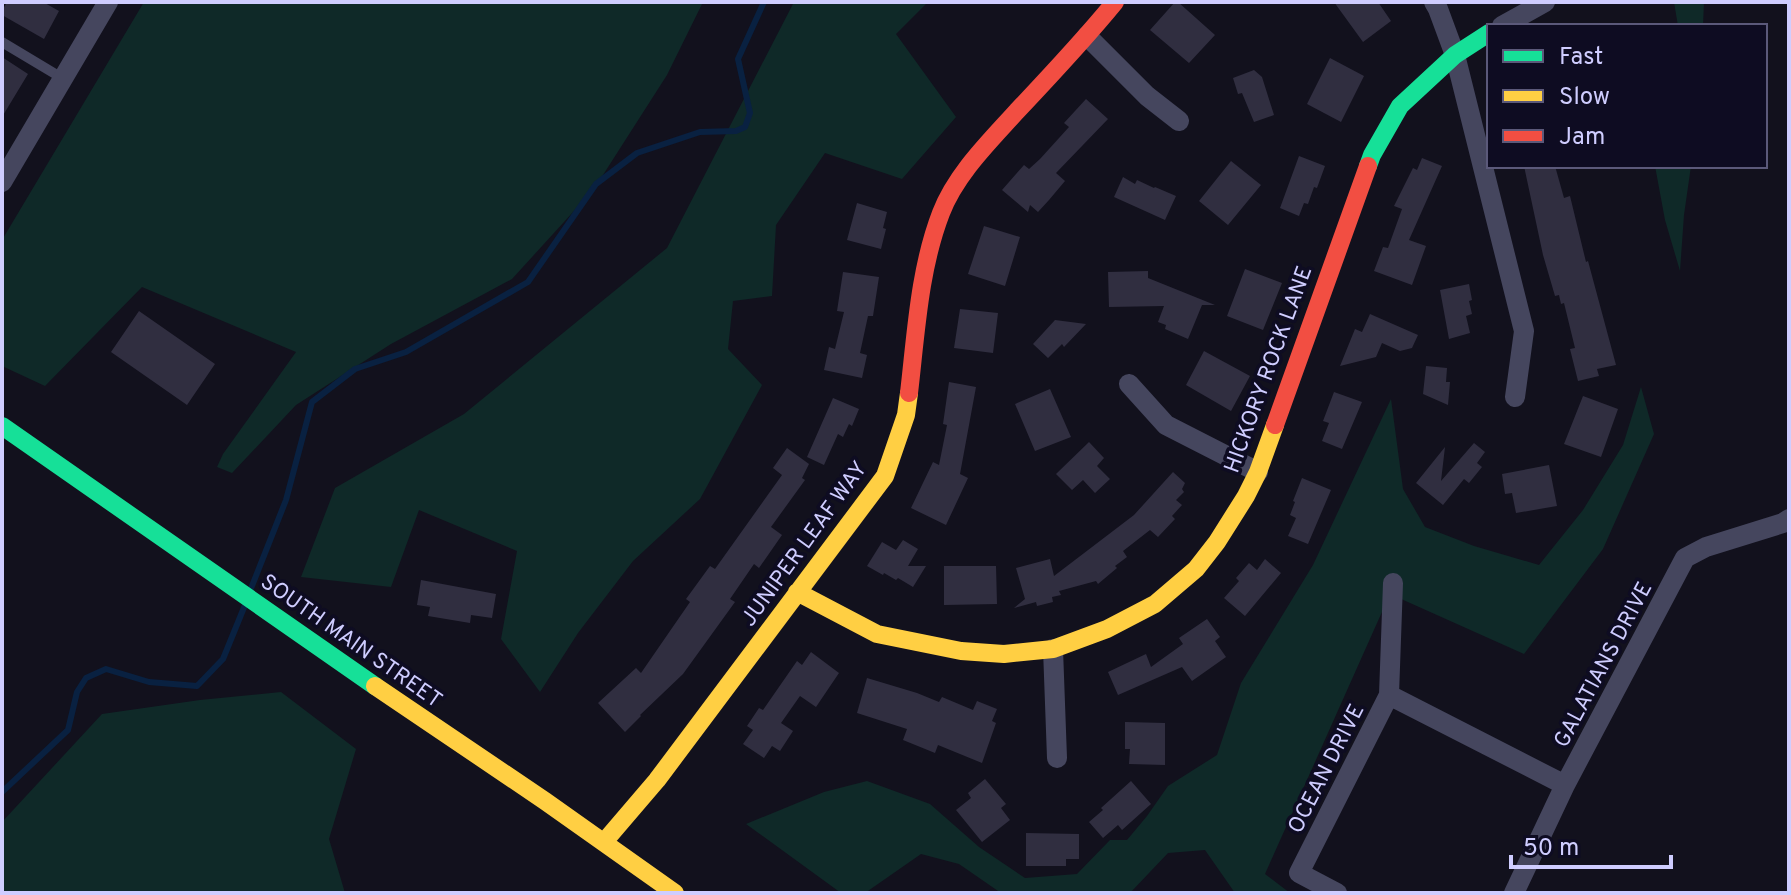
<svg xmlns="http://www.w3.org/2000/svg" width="1791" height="895" font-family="Overpass,sans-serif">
  <rect width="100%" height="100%" fill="#12111d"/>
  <path fill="#0f2928" d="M144 2H703L667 75 594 189 512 279 391 344 296 405 232 473 217 467 223 454 296 352 142 287 45 386 2 366V240Z
    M794 2H928L896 34 956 117 902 179 825 153 776 225 772 296 733 301 728 349 762 385 700 499 633 561 578 633 540 692 501 639 517 551 419 510 391 587 301 577 335 488 464 414 667 248Z
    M1674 2H1704L1703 26H1678Z
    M1655 166H1691L1684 215 1680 271 1665 220Z
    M1641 387 1654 434 1603 549 1524 654 1390 594 1265 874 1290 893H1235L1205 850 1168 853 1130 893H1001L959 864 921 854 865 893H841L746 824 824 792 867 781 930 804 979 847 1025 878 1077 874 1110 840H1127L1147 816 1168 786 1217 755 1241 683 1313 565 1391 399 1403 489 1425 527 1474 546 1539 565 1583 510 1623 445Z
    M281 692 356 749 329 839 345 893H2V822L102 714 200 700Z"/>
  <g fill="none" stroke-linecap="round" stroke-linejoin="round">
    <path stroke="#092141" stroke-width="6" d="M250 591 286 500 312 402 355 369 406 352 528 282 596 184 637 153 700 132 736 131 745 127 750 113 738 59 764 2
      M2 792 68 730 77 692 86 678 106 669 149 682 197 686 223 659 245 605"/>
  </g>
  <path fill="#302e40" d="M7 2H43L59 11 44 39 2 15V11Z
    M1175 2H1178L1215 35 1189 63 1150 30Z
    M1334 2H1378L1391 21 1363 42Z
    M2 57 28 74 2 117Z
    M1330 58 1364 76 1341 122 1307 104Z
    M1254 70 1262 77 1274 115 1254 122 1242 93 1238 94 1233 78Z
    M1086 99 1108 119 1056 173 1065 181 1049 200 1038 212 1030 205 1028 212 1002 190 1024 165 1029 169 1040 159 1069 127 1064 123Z
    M1299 156 1325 166 1317 188 1314 187 1308 204 1304 203 1299 216 1280 208Z
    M1422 158 1442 166 1409 240 1426 246 1412 285 1374 271 1383 247 1388 248 1402 209 1394 206 1413 168 1417 170Z
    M1231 161 1261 185 1228 225 1199 201Z
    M1524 166H1555L1564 198 1570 196 1586 262 1588 261 1616 365 1597 369 1599 376 1578 381 1570 349 1575 348 1564 303 1561 304 1559 295 1555 296 1543 255Z
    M1123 177 1135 184 1137 180 1154 188 1155 187 1176 196 1165 220 1114 197Z
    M857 203 887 212 883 228 886 229 881 249 847 240Z
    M984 226 1020 237 1005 286 968 274Z
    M1245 269 1282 283 1263 330 1227 316Z
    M1148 271V278L1215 305H1202L1188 339 1165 329 1166 325 1158 322 1164 306 1109 307 1108 272Z
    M843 272 879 277 873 316H868L860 353 867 355 862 378 824 370 829 347 835 349 844 312 837 311Z
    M1469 284 1472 300 1469 301 1472 314 1466 316 1470 333 1449 339 1440 290Z
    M960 309 998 313 993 353 954 348Z
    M139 311 215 364 187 405 111 352Z
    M1370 314 1418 335 1412 348 1400 351 1382 343 1376 357 1340 366 1355 329 1362 332Z
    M1055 320 1086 324 1064 347 1062 344 1048 358 1033 344Z
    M1204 351 1250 376 1231 411 1186 385Z
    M1426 366 1447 368 1446 382H1450L1448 405 1423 394Z
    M949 382 976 387 960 474 968 478 946 525 911 508 933 462 939 465 947 425 943 424Z
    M1050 389 1071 437 1035 451 1015 404Z
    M1334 392 1362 402 1342 449 1322 441 1329 423 1323 421Z
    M1583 396 1618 409 1601 457 1564 444Z
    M833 398 859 409 852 426 849 424 843 437 838 434 824 465 807 457Z
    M1089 442 1104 458 1097 466 1110 479 1095 493 1083 480 1072 490 1056 474Z
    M1474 443 1485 452 1477 463 1482 467 1469 483 1464 479 1443 505 1416 483 1445 447 1441 481Z
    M787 448 809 464 802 478 805 480 771 527 782 535 759 568 754 564 730 599 735 602 683 674 640 715 641 716 625 732 598 703 636 668 641 673 690 602 686 599 710 566 715 569 782 475 773 468Z
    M1549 465 1557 506 1516 513 1512 493 1505 494 1502 474Z
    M1173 472 1185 483 1182 489 1184 492 1176 500 1182 505 1172 516 1175 519 1158 537 1150 530 1123 551 1127 557 1115 566 1117 568 1098 584 1096 581 1059 591 1061 595 1052 597 1053 602 1037 606 1036 602 1014 608 1025 599 1016 568 1050 559 1054 576 1134 515Z
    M1302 478 1331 490 1308 544 1288 536 1296 518 1290 515 1295 502 1293 501Z
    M903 540 918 549 908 566H926L913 587 898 578 896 580 884 573 883 575 867 566 882 542 896 550Z
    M1265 559 1281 573 1245 616 1224 598 1239 581 1236 578 1249 563 1257 570Z
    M944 566H996L997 604 944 605Z
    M421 580 496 594 492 618 471 615 470 623 428 616 430 607 417 605Z
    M1207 619 1220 637 1215 641 1226 657 1192 681 1182 667 1118 695 1108 672 1146 654 1151 667 1183 644 1179 638Z
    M811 652 839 673 816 707 800 696 781 723 793 731 780 751 772 746 764 758 743 744 753 730 747 726 759 708 763 710 797 661 802 665Z
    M867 678 917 693 939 702 942 697 973 710 977 701 997 709 992 721 996 723 982 763 938 745 935 753 903 740 907 729 857 713Z
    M1125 722 1165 723V765L1129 764 1130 749H1125Z
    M985 779 1006 804 1001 808 1010 820 982 842 956 810 971 798 968 793Z
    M1131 781 1151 804 1122 830 1118 825 1103 838 1089 822 1103 810 1101 808Z
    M1026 833 1079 834V859H1066V866H1026Z"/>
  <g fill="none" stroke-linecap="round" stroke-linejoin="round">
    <path stroke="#45465e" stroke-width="10" d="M2 42 62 78"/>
    <path stroke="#45465e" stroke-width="20" d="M1434 2 1438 9 1455 55 1524 331 1515 397
      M1502 26 1545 2
      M1087 36 1147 96 1179 121
      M2 182 108 2
      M1129 384 1166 425 1258 472
      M1053 649 1057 758
      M1389 695 1393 583
      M1337 893 1299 873 1389 695 1565 785
      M1514 893 1565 785 1685 558 1706 547 1783 523 1789 519"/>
    <path stroke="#16e098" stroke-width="18" d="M1368 166 1372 155 1400 106 1455 55 1489 33
      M2 426 375 686"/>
    <path stroke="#ffcf43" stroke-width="18" d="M797 592 877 634 961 651 1004 654 1053 649 1107 629 1155 604 1196 569 1217 542 1246 496 1258 472 1275 425
      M375 686 545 801 675 893
      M604 842 657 780 885 476 906 415 909 393"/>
    <path stroke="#f24e42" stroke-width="18" d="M909 393C916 334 919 270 941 213 956 174 989 142 1017 111 1051 75 1084 40 1115 2
      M1275 425 1368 166"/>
  </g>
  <g text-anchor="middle" stroke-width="7" stroke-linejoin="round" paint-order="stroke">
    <g font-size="22" fill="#cfcdff" stroke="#0e0c22">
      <text transform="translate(1267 369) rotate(-70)" y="8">HICKORY ROCK LANE</text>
      <text transform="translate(803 543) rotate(-54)" y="8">JUNIPER LEAF WAY</text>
      <text transform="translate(352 640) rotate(35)" y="8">SOUTH MAIN STREET</text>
      <text transform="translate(1602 664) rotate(-62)" y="8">GALATIANS DRIVE</text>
      <text transform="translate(1325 768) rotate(-63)" y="8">OCEAN DRIVE</text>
    </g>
  </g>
  <rect width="1791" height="895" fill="none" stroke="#cfcdff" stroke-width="8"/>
  <rect x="1487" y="24" width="280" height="144" fill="#0e0c22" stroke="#5b597a" stroke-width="2"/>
  <rect x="1503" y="50" width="40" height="12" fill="#16e098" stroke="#5b597a" stroke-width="2"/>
  <text x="1559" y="64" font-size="24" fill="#cfcdff">Fast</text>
  <rect x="1503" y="90" width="40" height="12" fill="#ffcf43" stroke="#5b597a" stroke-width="2"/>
  <text x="1559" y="104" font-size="24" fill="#cfcdff">Slow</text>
  <rect x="1503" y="130" width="40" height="12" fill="#f24e42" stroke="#5b597a" stroke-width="2"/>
  <text x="1559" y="144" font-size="24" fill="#cfcdff">Jam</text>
  <path d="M1511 855v12h160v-12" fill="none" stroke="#cfcdff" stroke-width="4"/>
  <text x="1523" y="855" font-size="24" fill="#cfcdff" stroke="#0e0c22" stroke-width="6" paint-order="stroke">50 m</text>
</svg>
